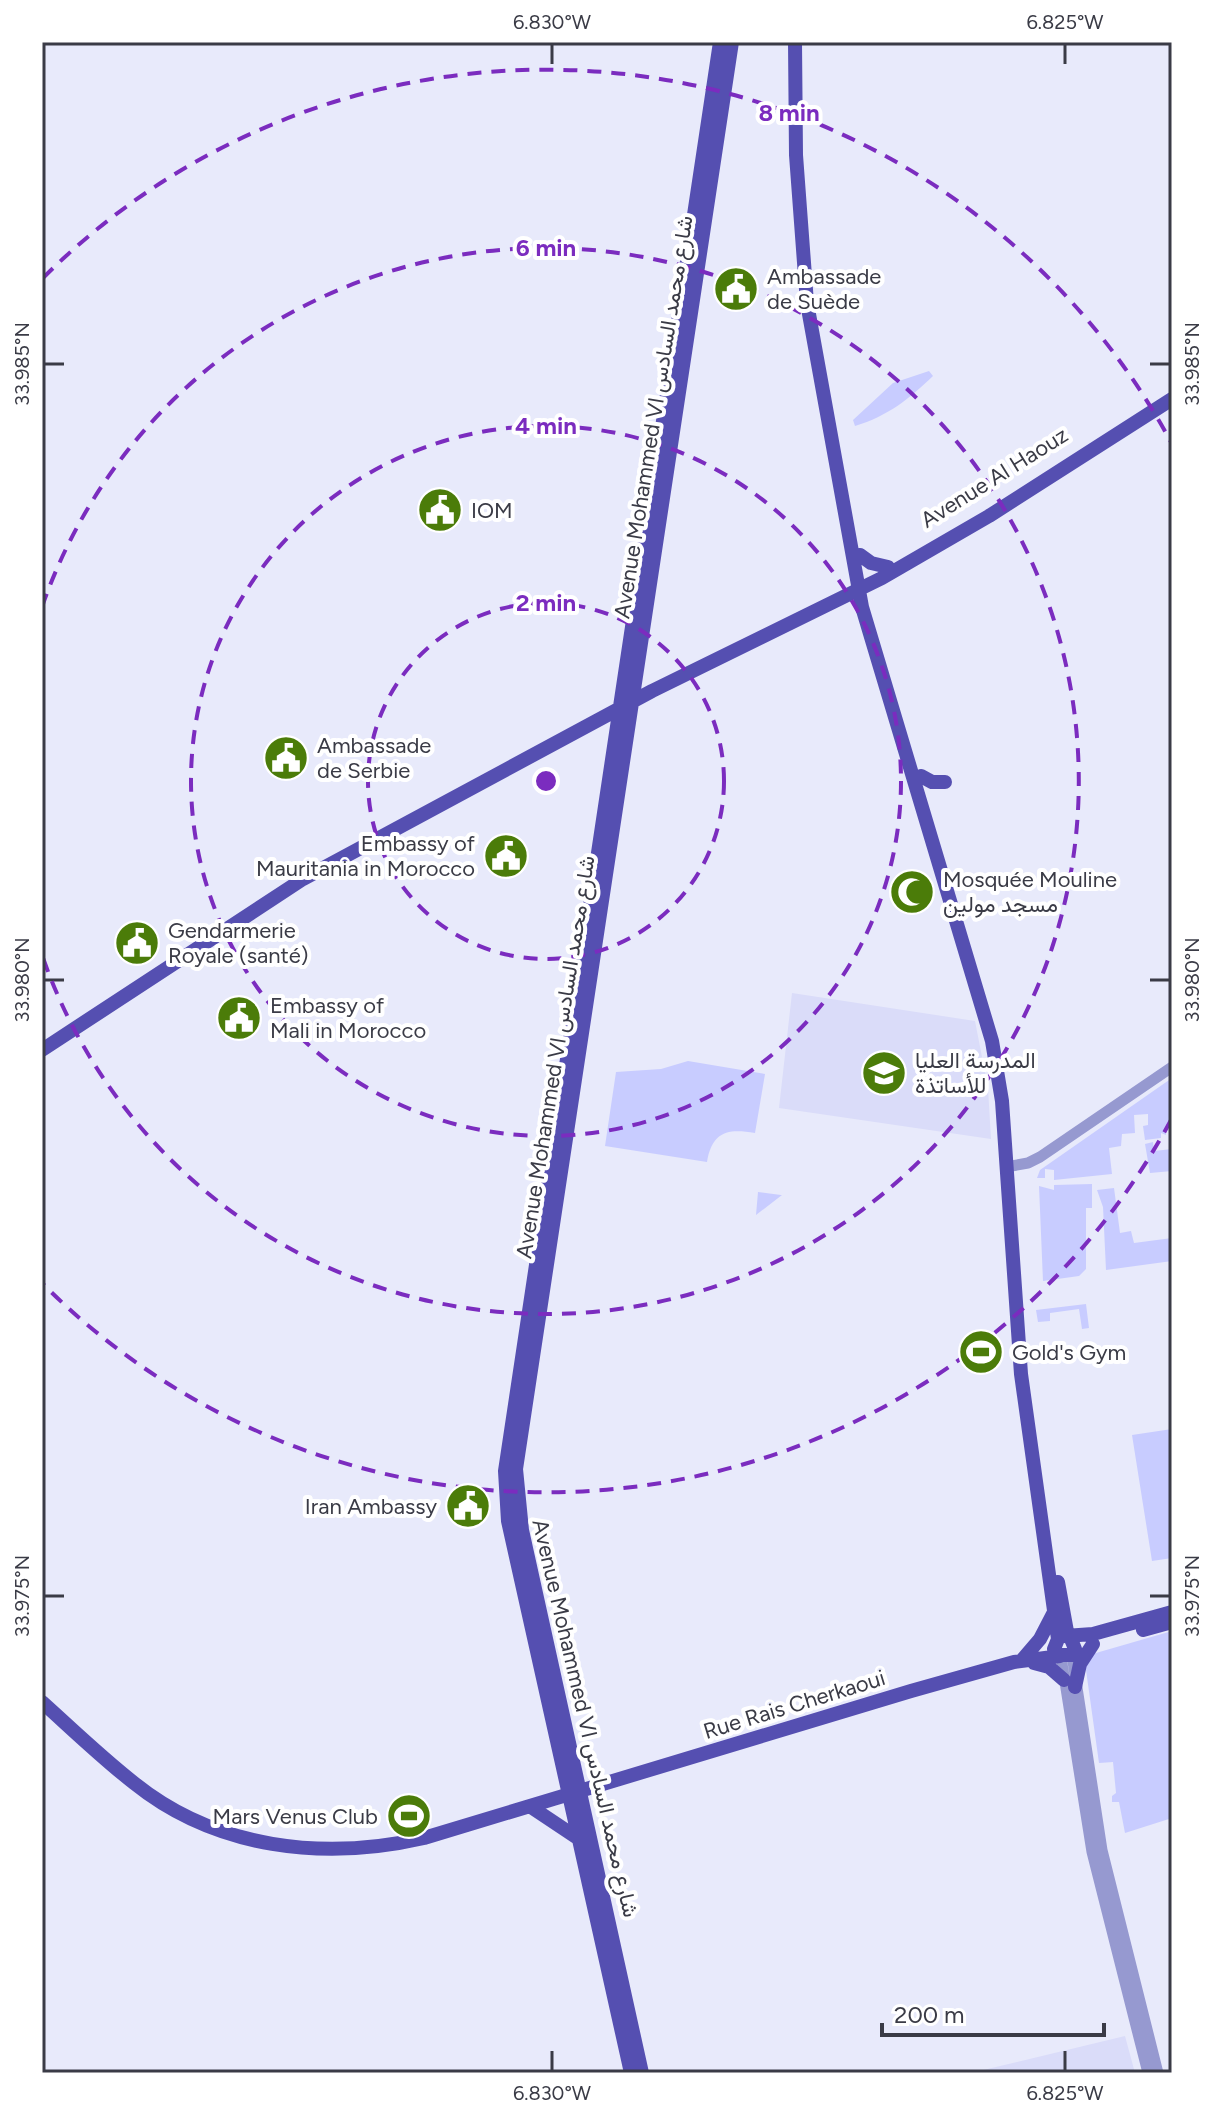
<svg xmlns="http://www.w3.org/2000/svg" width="1214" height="2115" font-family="Figtree,Vazirmatn,sans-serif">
  <rect width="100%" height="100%" fill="#e8eafb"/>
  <path fill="#dadcf9" d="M792 993 975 1021 988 1088 991 1139 779 1108Z
    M1125 2036 1135 2073H971L975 2072Z"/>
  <path fill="#c8ccff" d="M929 371 933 376C909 399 888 416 855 426L853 420 893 383Z
    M688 1061 765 1074 755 1133C727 1128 712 1132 707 1162L605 1146 616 1072 661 1069Z
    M1172 1078V1125L1166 1126V1135L1161 1133V1138L1145 1140 1143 1126 1148 1125V1114L1134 1115 1135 1133 1122 1134 1121 1146 1109 1148 1112 1174 1054 1180V1170L1045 1169V1178H1037L1040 1170Z
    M1153 1142 1154 1151 1172 1149V1171L1150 1173 1145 1144Z
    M1092 1184V1208H1086V1269L1079 1276 1043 1281 1039 1186 1054 1190V1185Z
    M1114 1188 1120 1233 1131 1231 1134 1243 1172 1238V1261L1106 1270 1103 1207 1097 1190Z
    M758 1192 781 1195H782L756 1215Z
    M1086 1304 1089 1328 1082 1329 1079 1309 1050 1313V1321L1038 1322 1036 1310Z
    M1172 1429V1558L1152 1561 1132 1435Z
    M1172 1631V1818L1125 1833 1119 1802H1112V1796L1116 1793 1113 1762 1099 1763 1085 1663 1089 1655Z"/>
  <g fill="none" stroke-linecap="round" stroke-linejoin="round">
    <path stroke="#9699d0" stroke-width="11" d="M1006 1167 1028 1163 1040 1157 1172 1067
      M1072 1655 1102 1850 1158 2073
      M1061 1657 1092 1852 1148 2073"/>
    <path stroke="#554fb1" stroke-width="14" d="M795 42 796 155 807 303 862 607 992 1041 1002 1101 1021 1374 1058 1639 1054 1649 1058 1655H1072L1075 1649 1071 1639
      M860 555 871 563 888 567
      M921 776 932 782H945
      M42 1050 303 879 652 691 882 578 989 516 1172 399
      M1058 1582 1068 1637
      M1143 1630 1172 1622
      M1065 1636 1093 1634 1172 1612
      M1022 1660 1040 1639 1053 1614
      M1034 1663 1049 1667 1064 1680
      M1075 1687 1080 1664 1093 1644
      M42 1702C72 1729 102 1758 134 1783 216 1849 324 1861 424 1838L911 1691 1014 1662 1060 1656
      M531 1807 579 1839
      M631 2073 508 1521 505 1471 720 42
      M642 2073 522 1530 516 1469 732 42"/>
  </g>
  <path fill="none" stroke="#3a3b46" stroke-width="3" d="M552 44V64M1065 44V64M44 364H64M1150 364H1170M44 980H64M1150 980H1170M44 1596H64M1150 1596H1170M552 2051V2071M1065 2051V2071"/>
  <g fill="none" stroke="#7b2cbf" stroke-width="4" stroke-dasharray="14 10">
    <circle cx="546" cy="781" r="178"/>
    <circle cx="546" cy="781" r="355"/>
    <path d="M42 607A533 533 0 1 1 42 955"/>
    <path d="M1171 1120A711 711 0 0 1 43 1284M43 278A711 711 0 0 1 1171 442"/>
  </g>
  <defs>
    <g id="civic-disc" transform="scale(2.3)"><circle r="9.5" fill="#4b7c09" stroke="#fff"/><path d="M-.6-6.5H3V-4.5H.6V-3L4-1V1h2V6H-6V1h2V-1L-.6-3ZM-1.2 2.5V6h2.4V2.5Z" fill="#fff"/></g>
    <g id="mosque-disc" transform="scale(2.3)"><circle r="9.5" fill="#4b7c09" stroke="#fff"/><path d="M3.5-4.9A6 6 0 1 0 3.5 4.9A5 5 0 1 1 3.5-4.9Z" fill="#fff"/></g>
    <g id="university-disc" transform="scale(2.3)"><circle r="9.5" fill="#4b7c09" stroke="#fff"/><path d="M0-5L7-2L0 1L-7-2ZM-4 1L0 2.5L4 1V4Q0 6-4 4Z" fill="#fff"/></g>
    <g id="stadium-disc" transform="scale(2.3)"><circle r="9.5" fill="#4b7c09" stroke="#fff"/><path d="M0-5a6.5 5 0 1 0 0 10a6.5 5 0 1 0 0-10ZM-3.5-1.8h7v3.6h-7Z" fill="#fff"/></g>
  </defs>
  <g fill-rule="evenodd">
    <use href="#civic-disc" x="736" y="289"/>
    <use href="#civic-disc" x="440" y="510"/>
    <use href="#civic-disc" x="286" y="758"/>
    <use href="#civic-disc" x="506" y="856"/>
    <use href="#mosque-disc" x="912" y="892"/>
    <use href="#civic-disc" x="137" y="943"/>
    <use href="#civic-disc" x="239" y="1018"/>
    <use href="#university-disc" x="884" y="1073"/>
    <use href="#stadium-disc" x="981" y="1352"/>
    <use href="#civic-disc" x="468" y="1506"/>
    <use href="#stadium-disc" x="409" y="1816"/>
  </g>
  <g text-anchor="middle" stroke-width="8" stroke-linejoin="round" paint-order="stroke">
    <g font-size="22" fill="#3a3b46" stroke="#fff" text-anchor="start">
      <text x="767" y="284">Ambassade<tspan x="767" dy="25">de Suède</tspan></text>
      <text x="471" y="518">IOM</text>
      <text x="317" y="753">Ambassade<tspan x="317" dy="25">de Serbie</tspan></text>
      <text x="475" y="851" text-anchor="end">Embassy of<tspan x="475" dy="25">Mauritania in Morocco</tspan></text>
      <text x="943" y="887">Mosquée Mouline<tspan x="943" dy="25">مسجد مولين</tspan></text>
      <text x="168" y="938">Gendarmerie<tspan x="168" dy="25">Royale (santé)</tspan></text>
      <text x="270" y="1013">Embassy of<tspan x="270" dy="25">Mali in Morocco</tspan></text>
      <text x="915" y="1068">المدرسة العليا<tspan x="915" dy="25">للأساتذة</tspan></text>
      <text x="1012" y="1360">Gold's Gym</text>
      <text x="437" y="1514" text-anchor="end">Iran Ambassy</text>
      <text x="378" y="1824" text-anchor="end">Mars Venus Club</text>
    </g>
    <g font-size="22" fill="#3a3b46" stroke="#fff">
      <text transform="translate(653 417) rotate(-81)" y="8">Avenue Mohammed VI شارع محمد السادس</text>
      <text transform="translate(994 477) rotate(-32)" y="8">Avenue Al Haouz</text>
      <text transform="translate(555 1057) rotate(-81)" y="8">Avenue Mohammed VI شارع محمد السادس</text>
      <text transform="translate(794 1704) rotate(-17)" y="8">Rue Rais Cherkaoui</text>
      <text transform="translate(586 1718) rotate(77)" y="8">Avenue Mohammed VI شارع محمد السادس</text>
    </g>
  </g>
  <circle cx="546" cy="781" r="12" fill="#7b2cbf" stroke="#fff" stroke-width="4"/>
  <g font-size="24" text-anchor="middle" font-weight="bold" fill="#7b2cbf" stroke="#fff" stroke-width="8" stroke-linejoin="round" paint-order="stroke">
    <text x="789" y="121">8 min</text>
    <text x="546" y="256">6 min</text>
    <text x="546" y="434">4 min</text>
    <text x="546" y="611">2 min</text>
  </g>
  <rect width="1214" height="2115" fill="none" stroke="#ffffff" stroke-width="88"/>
  <path d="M882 2023v12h222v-12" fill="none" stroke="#3a3b46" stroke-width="4"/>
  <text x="894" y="2023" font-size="24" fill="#3a3b46" stroke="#ffffff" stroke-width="6" paint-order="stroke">200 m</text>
  <rect x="44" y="44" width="1126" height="2027" fill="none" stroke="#3a3b46" stroke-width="3"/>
  <g font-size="20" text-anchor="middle" fill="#3a3b46">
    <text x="552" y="29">6.830°W</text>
    <text x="1065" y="29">6.825°W</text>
    <text transform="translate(22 364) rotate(-90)" y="7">33.985°N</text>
    <text transform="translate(1192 364) rotate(-90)" y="7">33.985°N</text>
    <text transform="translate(22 980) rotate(-90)" y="7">33.980°N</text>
    <text transform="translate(1192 980) rotate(-90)" y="7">33.980°N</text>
    <text transform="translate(22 1596) rotate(-90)" y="7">33.975°N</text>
    <text transform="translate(1192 1596) rotate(-90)" y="7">33.975°N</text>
    <text x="552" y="2100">6.830°W</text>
    <text x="1065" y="2100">6.825°W</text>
  </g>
</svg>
